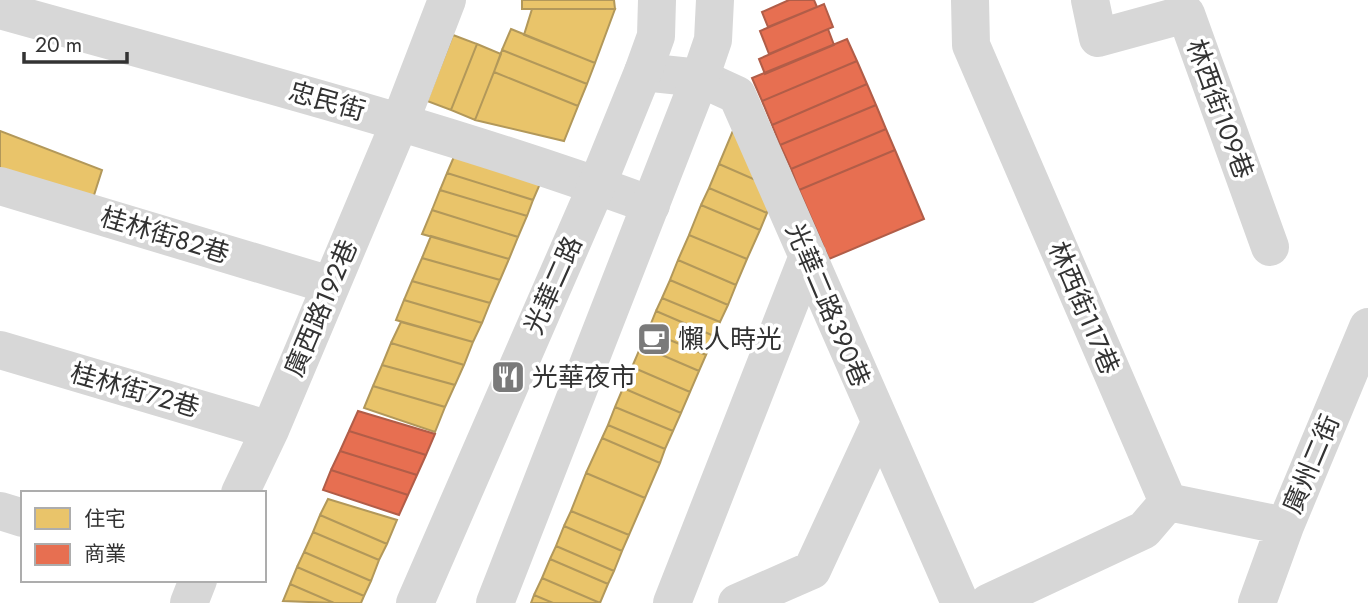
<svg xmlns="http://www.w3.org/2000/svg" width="1368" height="603" font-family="Jost,'Noto Sans TC',sans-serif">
  <rect width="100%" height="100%" fill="#fff"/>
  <path fill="#e9c46a" stroke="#b2985a" stroke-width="2" d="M522 0H614L615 9H522Z
    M532 9H615L595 63 524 35Z
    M511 29 595 63 587 84 502 50Z
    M453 35 477 44 451 110 427 101Z
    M477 44 501 54 475 120 451 110Z
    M502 50 587 84 578 106 494 72Z
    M494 72 578 106 564 141 475 120Z
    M737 121 765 184 719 164Z
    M0 131 102 170 87 217 0 189Z
    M459 145 546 170 533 200 447 173Z
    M719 164 765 184 772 199 767 213 709 188Z
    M447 173 533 200 527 216 440 190Z
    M709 188 767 213 760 230 701 205Z
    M440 190 527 216 518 237 432 210Z
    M701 205 760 230 747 259 689 235Z
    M432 210 518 237 509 259 422 234Z
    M689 235 747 259 736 285 678 260Z
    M431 236 509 259 500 280 422 258Z
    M422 258 500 280 490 303 412 281Z
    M678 260 736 285 728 305 670 280Z
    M670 280 728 305 720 322 662 298Z
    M412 281 490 303 482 323 404 300Z
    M662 298 720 322 714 336 656 311Z
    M404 300 482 323 473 342 396 320Z
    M656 311 714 336 706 355 648 331Z
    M401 322 473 342 464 365 391 343Z
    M648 331 706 355 699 371 641 346Z
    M391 343 464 365 455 385 382 365Z
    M641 346 699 371 690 392 632 367Z
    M382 365 455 385 445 407 373 386Z
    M632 367 690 392 681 413 623 388Z
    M373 386 445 407 435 432 364 408Z
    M623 388 681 413 673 431 615 407Z
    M615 407 673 431 665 449 608 425Z
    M608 425 665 449 660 463 602 438Z
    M602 438 660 463 645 498 586 473Z
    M586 473 645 498 629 535 571 511Z
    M328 499 397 520 387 544 320 515Z
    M571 511 629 535 622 551 564 526Z
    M320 515 387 544 379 560 313 532Z
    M564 526 622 551 614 571 556 546Z
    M313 532 379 560 371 581 304 552Z
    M556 546 614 571 608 584 550 559Z
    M304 552 371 581 364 596 297 567Z
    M550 559 608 584 600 603 542 578Z
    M297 567 364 596 361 603H334L290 584Z
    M542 578 600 603H553L534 595Z
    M290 584 334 603 283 601Z
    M534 595 553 603H531Z"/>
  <path fill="#e76f51" stroke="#b15d48" stroke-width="2" d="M789 0H814L817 7 768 27 762 12Z
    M824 4 833 27 769 54 760 31Z
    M828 29 834 45 765 74 759 59Z
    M847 39 857 61 762 101 752 78Z
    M857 61 867 84 772 125 762 101Z
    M867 84 876 105 780 145 772 125Z
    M876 105 886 129 791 169 780 145Z
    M886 129 895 150 799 190 791 169Z
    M895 150 924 219 829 259 799 190Z
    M358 411 435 434 426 455 349 431Z
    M349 431 426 455 417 475 340 451Z
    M340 451 417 475 408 495 331 470Z
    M331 470 408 495 399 515 323 490Z"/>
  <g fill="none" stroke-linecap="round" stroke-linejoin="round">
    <path stroke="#d7d7d7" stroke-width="38" d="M970 0 971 45 1168 502 1285 526
      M1090 0 1098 38 1186 14 1270 247
      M0 10C218 71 438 127 651 205
      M643 72 700 78 737 95 960 603
      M0 186 330 285
      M0 350 270 430
      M240 493 270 430 400 122 447 0
      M0 511 23 518
      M189 603 198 580
      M672 603 808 256
      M737 603 812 570 880 423
      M988 603 1144 530 1168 502
      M1257 603 1285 526 1368 327"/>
    <path stroke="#d7d7d7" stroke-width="38" d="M415 603 597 185 643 72 656 36 657 0
      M495 603 700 78 713 40 715 0"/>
  </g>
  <defs>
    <g id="cafe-square" transform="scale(1.75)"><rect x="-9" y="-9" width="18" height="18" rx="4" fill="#7a7a7a" stroke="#fff"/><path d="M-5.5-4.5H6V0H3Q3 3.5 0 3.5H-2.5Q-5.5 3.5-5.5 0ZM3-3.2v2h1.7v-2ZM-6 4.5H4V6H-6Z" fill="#fff"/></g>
    <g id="restaurant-square" transform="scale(1.75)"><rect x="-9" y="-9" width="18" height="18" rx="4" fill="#7a7a7a" stroke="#fff"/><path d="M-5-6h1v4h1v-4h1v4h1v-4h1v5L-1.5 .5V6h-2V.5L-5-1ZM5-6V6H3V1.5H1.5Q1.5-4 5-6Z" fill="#fff"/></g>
  </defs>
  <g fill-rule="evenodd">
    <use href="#cafe-square" x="654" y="339"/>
    <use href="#restaurant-square" x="508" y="377"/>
  </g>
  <g text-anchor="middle" stroke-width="7" stroke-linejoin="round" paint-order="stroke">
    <g font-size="26" fill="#333" stroke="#fff">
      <text transform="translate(327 101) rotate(16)" y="9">忠民街</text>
      <text transform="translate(1220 109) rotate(70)" y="9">林西街109巷</text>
      <text transform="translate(165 235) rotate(17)" y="9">桂林街82巷</text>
      <text transform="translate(553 285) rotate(-66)" y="9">光華二路</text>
      <text transform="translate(828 305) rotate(67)" y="9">光華二路390巷</text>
      <text transform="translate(321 308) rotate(-67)" y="9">廣西路192巷</text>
      <text transform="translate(1084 308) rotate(67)" y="9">林西街117巷</text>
      <text transform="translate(135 390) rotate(16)" y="9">桂林街72巷</text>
      <text transform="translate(1311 464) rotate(-67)" y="9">廣州二街</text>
    </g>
    <g font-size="26" fill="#333" stroke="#fff" text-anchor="start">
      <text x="678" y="348">懶人時光</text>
      <text x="532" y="386">光華夜市</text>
    </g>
  </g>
  <rect x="21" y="491" width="245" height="91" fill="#ffffff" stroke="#adadad" stroke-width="2"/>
  <rect x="35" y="508" width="35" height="21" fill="#e9c46a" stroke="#adadad" stroke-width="2"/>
  <text x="84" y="526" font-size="21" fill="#333333">住宅</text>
  <rect x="35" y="544" width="35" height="21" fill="#e76f51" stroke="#adadad" stroke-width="2"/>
  <text x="84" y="561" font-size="21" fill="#333333">商業</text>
  <path d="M24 52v10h103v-10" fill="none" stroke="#333333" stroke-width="3.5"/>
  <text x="35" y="52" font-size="21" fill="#333333" stroke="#ffffff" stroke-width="5" paint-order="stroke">20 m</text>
</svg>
